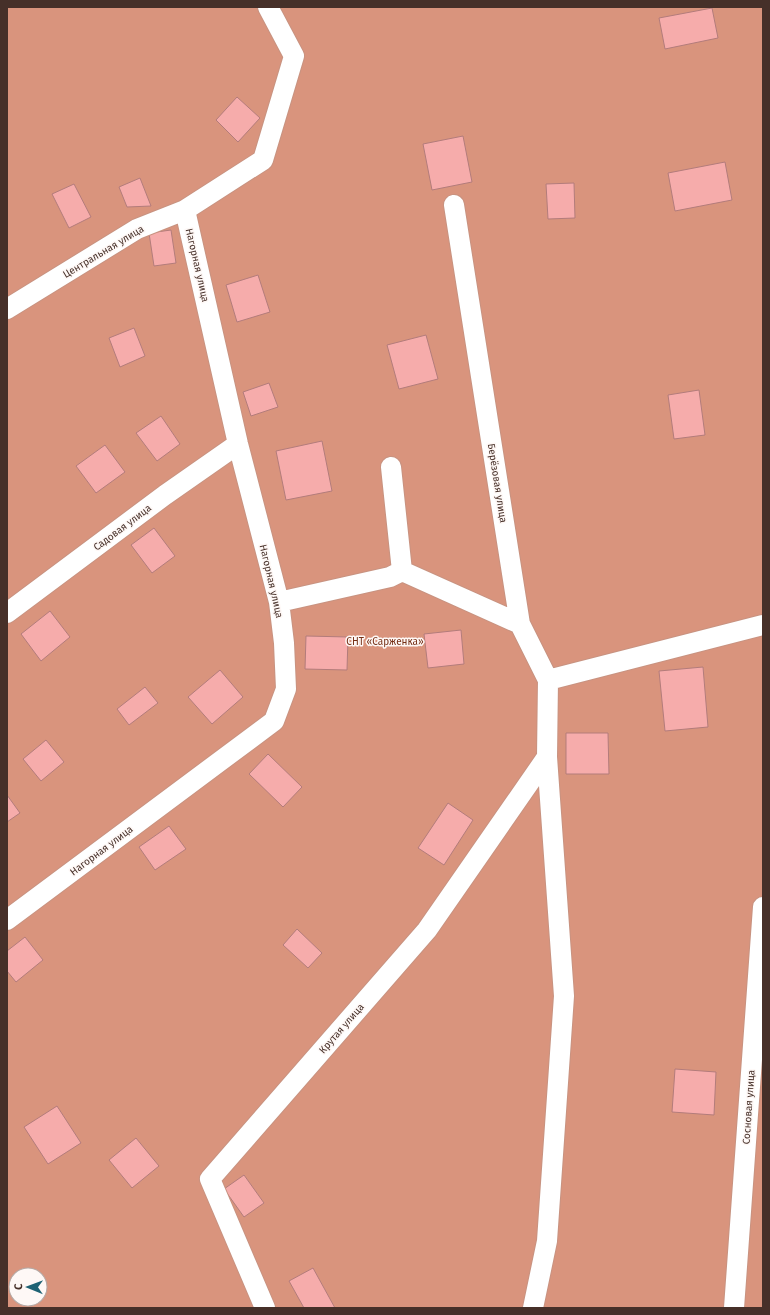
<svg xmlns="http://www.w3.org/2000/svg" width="770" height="1315" font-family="'Fira Sans',sans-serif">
  <rect width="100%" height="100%" fill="#facdbd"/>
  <path fill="#d9947d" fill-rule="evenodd" d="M7 7H763V1308H7ZM16 1275H40V1299H16Z"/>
  <path fill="#f6acab" stroke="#b37c7b" d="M712 8 718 38 665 49 659 18Z
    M237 97 260 118 238 142 216 120Z
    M463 136 472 182 432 190 423 144Z
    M725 162 732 200 675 211 668 173Z
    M140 178 151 206 127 207 119 187Z
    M574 183 575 218 548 219 546 184Z
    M74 184 91 217 69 228 52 194Z
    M171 230 176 263 154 266 149 233Z
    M258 275 270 312 237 322 226 285Z
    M134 328 145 356 120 367 109 338Z
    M426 335 438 379 399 389 387 345Z
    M269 383 278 407 251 416 243 392Z
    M699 390 705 435 674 439 668 395Z
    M161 416 180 444 157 461 136 433Z
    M322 441 332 491 286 500 276 451Z
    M105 445 125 472 96 493 76 466Z
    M154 528 175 556 152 573 131 545Z
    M50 611 70 637 41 661 21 634Z
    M461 630 464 664 428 668 424 634Z
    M306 636 348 637 347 670 305 669Z
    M703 667 708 727 665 731 659 671Z
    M220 670 243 697 212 724 188 697Z
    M145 687 158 703 129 725 117 709Z
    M566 733H608L609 774H566Z
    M46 740 64 762 41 781 23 759Z
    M268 754 302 787 283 807 249 774Z
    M7 795 20 813 7 822Z
    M448 803 473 820 444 865 418 848Z
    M169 826 186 849 155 870 139 847Z
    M297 929 322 953 308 968 283 945Z
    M25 937 43 960 16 982 7 971V951Z
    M675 1069 716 1072 714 1115 672 1112Z
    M57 1106 81 1143 48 1164 24 1127Z
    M136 1138 159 1166 132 1188 109 1160Z
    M244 1175 264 1203 244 1217 224 1189Z
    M313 1268 335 1308H304L289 1281Z"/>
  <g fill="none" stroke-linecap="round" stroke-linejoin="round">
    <g stroke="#c89381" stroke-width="22">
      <path id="minor" d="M454 205 520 624 548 680 547 757 564 996 547 1241 533 1308
        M7 309 137 229 185 210 263 160 294 56 268 7
        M391 467 402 571
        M279 602 390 577 402 571 520 624
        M7 613 165 495 238 444
        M548 680 763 625
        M7 920 274 721 286 689 284 643 279 602 238 444 185 210
        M265 1308 210 1179 427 930 547 757
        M734 1308 763 907"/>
    </g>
    <use href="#minor" stroke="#fff" stroke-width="20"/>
  </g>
  <g text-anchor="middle" stroke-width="3" stroke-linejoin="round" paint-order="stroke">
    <g font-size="10" fill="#463029" stroke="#fef8f6">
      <text transform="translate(103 251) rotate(-31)" y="4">Центральная улица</text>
      <text transform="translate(198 265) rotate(77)" y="4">Нагорная улица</text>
      <text transform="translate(498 483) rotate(81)" y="4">Берёзовая улица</text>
      <text transform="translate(122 527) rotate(-37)" y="4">Садовая улица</text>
      <text transform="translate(272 581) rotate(77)" y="4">Нагорная улица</text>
      <text transform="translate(101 850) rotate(-37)" y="4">Нагорная улица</text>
      <text transform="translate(341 1028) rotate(-49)" y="4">Крутая улица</text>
      <text transform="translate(748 1107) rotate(-86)" y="4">Сосновая улица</text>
    </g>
    <g font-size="10" fill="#752f15" stroke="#fef8f6">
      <text x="385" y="645">СНТ «Сарженка»</text>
    </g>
  </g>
  <rect width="770" height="1315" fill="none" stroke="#463029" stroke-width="16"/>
  <g transform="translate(28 1287) rotate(271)"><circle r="19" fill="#fef8f6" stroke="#b4a8a4"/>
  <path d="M0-3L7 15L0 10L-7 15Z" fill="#1e6274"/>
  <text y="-6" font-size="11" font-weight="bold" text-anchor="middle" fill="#463029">С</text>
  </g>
</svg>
